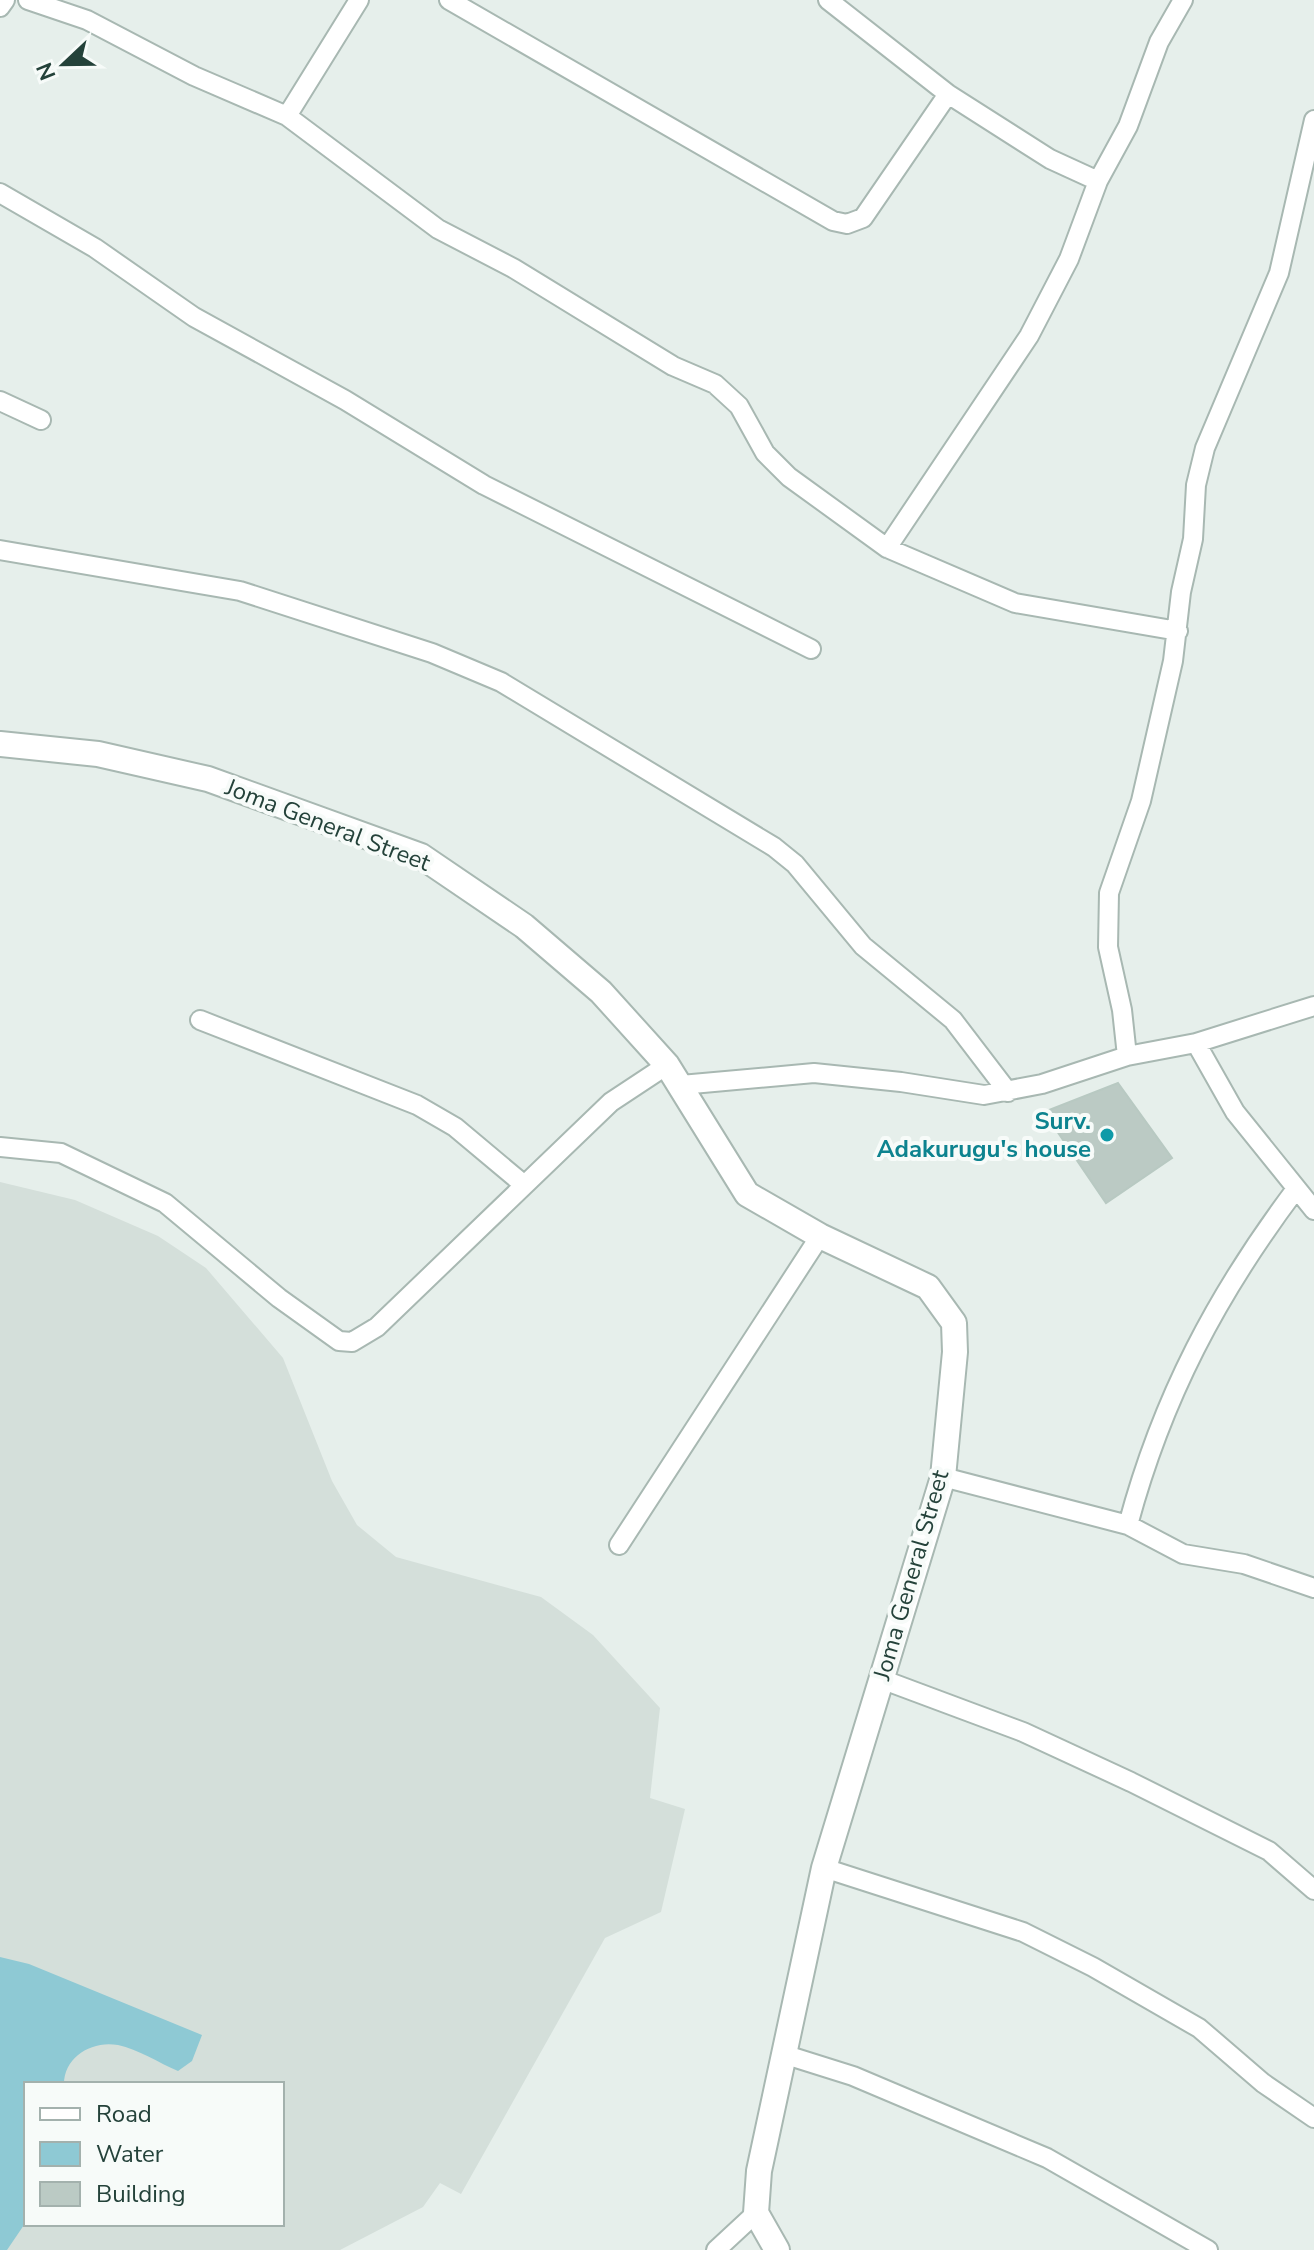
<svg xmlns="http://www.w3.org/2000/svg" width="1314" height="2250" font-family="'Nunito Sans',sans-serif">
  <rect width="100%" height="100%" fill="#e6efeb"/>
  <path fill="#d4dfda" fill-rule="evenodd" d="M0 1182 75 1200 158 1236 206 1268 283 1358 332 1481 357 1525 396 1557 541 1597 593 1635 660 1708 650 1798 685 1809 661 1912 605 1938 461 2194 440 2183 423 2207 340 2250H0ZM26 2084H282V2224H26Z"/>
  <path fill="#8ec9d4" d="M0 1957 29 1964 202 2035 192 2061 178 2071C159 2063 138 2049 118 2045 92 2040 64 2057 64 2084H26V2222L7 2250H0Z"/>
  <path fill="#bbcac4" stroke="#b8c9c2" stroke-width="2" d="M1118 1083 1172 1158 1106 1203 1044 1112Z"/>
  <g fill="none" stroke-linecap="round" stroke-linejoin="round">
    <g stroke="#a8b8b2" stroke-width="22">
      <path id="minor" d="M28 0 87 20 194 76 287 116 438 229 513 268 673 366 715 384 739 406 765 453 789 477 887 548 1015 603 1178 631
        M449 0 833 221 847 224 863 218 948 94
        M828 0 948 94 1050 159 1098 181
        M0 7 5 0
        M287 116 359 0
        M0 193 95 248 194 317 345 400 484 485 811 649
        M0 401 41 420
        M887 548 1029 336 1069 259 1098 181 1128 126 1159 42 1183 0
        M0 550 240 591 432 653 501 682 774 847 795 864 863 946 953 1020 1008 1092
        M200 1020 417 1105 455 1127 523 1184
        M1196 1043 1314 1006
        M1127 1056 1122 1010 1108 947 1109 893 1141 801 1173 661 1181 592 1193 539 1196 485 1205 448 1279 273 1314 120
        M681 1085 814 1073 901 1082 984 1095 1042 1084 1127 1056 1196 1043 1235 1112 1314 1210
        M0 1147 61 1153 165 1203 279 1298 339 1341 352 1342 377 1327 611 1102 667 1065
        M943 1477 1128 1525 1183 1554 1244 1564 1314 1588
        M1128 1525C1162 1398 1217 1294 1296 1189
        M619 1545 820 1236
        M881 1679 1023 1732 1131 1782 1269 1851 1314 1890
        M824 1868 1023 1932 1093 1967 1199 2028 1263 2083 1314 2118
        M783 2054 853 2076 1047 2158 1208 2250
        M716 2250 756 2213"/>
    </g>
    <g stroke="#a8b8b2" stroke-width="28">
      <path id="tertiary" d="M0 744 98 754 208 779 421 856 524 926 601 992 667 1065 747 1194 820 1236 928 1287 954 1323 955 1352 943 1477 824 1868 759 2171 756 2213 777 2250"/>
    </g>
    <use href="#minor" stroke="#fff" stroke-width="18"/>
    <use href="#tertiary" stroke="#fff" stroke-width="24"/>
  </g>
  <circle fill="#0f9aa8" stroke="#f7fbf9" stroke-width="3" cx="1107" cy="1135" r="8"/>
  <g text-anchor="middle" stroke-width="8" stroke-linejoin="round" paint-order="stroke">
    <g font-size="24" fill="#24423a" stroke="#f7fbf9">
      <text transform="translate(328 825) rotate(21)" y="8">Joma General Street</text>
      <text transform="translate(911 1575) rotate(-74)" y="8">Joma General Street</text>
    </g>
    <g font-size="24" font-weight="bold" fill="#0d838f" stroke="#f7fbf9" text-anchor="end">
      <text x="1091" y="1129">Surv.<tspan x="1091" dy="28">Adakurugu's house</tspan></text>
    </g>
  </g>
  <rect x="24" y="2082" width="260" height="144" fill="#f7fbf9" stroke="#a3b1ad" stroke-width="2"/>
  <rect x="40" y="2108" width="40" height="12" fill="#ffffff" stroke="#a3b1ad" stroke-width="2"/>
  <text x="96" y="2122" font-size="24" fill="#24423a">Road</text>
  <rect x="40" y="2142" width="40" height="24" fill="#8ec9d4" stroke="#a3b1ad" stroke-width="2"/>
  <text x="96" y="2162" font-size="24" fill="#24423a">Water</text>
  <rect x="40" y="2182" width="40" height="24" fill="#bbcac4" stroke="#a3b1ad" stroke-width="2"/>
  <text x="96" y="2202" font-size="24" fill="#24423a">Building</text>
  <g transform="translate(64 64) rotate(248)" stroke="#f7fbf9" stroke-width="6" paint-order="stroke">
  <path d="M0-6L14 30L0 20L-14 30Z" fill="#24423a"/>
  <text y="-12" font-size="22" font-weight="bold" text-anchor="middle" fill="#24423a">N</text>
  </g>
</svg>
